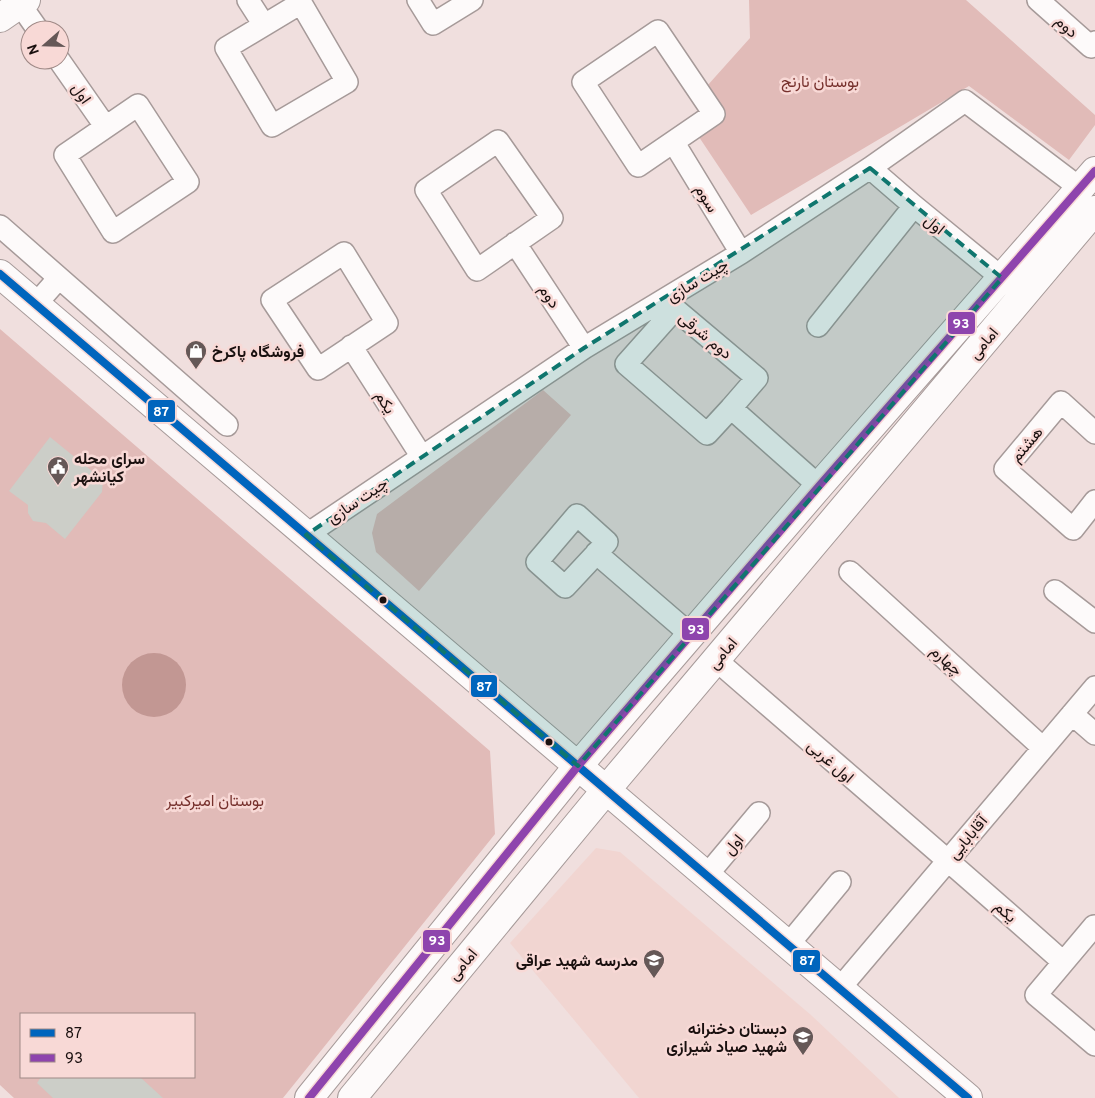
<svg xmlns="http://www.w3.org/2000/svg" width="1095" height="1098" font-family="Overpass,Vazirmatn,sans-serif">
  <rect width="100%" height="100%" fill="#f0dfde"/>
  <path fill="#f1d5d1" d="M596 848 620 852 811 1015 899 1098H639L510 943Z"/>
  <path fill="#e1bbb8" fill-rule="evenodd" d="M749 0H966L1095 115V125L1069 160 969 86 751 215 697 134 707 86 750 38Z
    M0 329 490 751 495 834 283 1098H14L0 1085ZM21 1014H194V1077H21Z
    M543 390 571 415 419 591 376 552 372 533 377 514Z"/>
  <path fill="#c29793" d="M122 685a32 32 0 1 1 64 0a32 32 0 1 1-64 0Z"/>
  <path fill="#cccec8" d="M50 437 103 480 102 492 65 539 46 523 33 521 28 513V505L9 491Z
    M41 1077H140L163 1098H53L37 1083Z"/>
  <g fill="none" stroke-linecap="round" stroke-linejoin="round">
    <g stroke="#a69a99" stroke-width="24">
      <path id="minor" d="M17 0 38 30
        M248 0 264 25
        M418 0 433 24 472 0
        M1038 0 1091 47 1095 42
        M301 3 347 82 272 126 226 48Z
        M658 31 714 114 638 166 583 82Z
        M59 60 105 126
        M138 105 188 182 113 232 65 155Z
        M498 141 552 218 477 270 426 190Z
        M674 143 741 253
        M870 168 914 206 1002 278
        M0 226 227 425
        M515 243 584 348
        M344 253 387 323 318 369 272 300Z
        M36 304 58 279
        M818 326 914 206
        M351 346 422 457
        M731 408 757 378 675 309 626 364 707 434 731 408 819 486
        M1095 433 1061 402 1005 469 1073 529 1095 501
        M577 515 607 542 565 587 537 562Z
        M306 535 584 348 741 253 870 168 965 101 1080 188
        M596 553 691 635
        M850 572 1043 748
        M1055 591 1095 622
        M716 660C832 761 949 860 1063 962
        M1072 714 1095 734
        M707 875 759 813
        M1095 927 1094 926 1036 995 1095 1045
        M788 945 840 882
        M840 988 1095 687"/>
    </g>
    <g stroke="#a69a99" stroke-width="30">
      <path id="major" d="M0 18 26 0
        M0 274 968 1098
        M309 1098 578 766 819 486 1095 171
        M352 1098 606 790 1095 210"/>
    </g>
    <use href="#minor" stroke="#fdfafa" stroke-width="21"/>
    <use href="#major" stroke="#fdfafa" stroke-width="28"/>
    <g stroke="#f8d9d6" stroke-width="11">
      <path id="bus-1" d="M0 274 968 1098"/>
    </g>
    <g stroke="#f8d9d6" stroke-width="11">
      <path id="bus-2" d="M309 1098 578 766 819 486 1095 171"/>
    </g>
    <use href="#bus-1" stroke="#0065bd" stroke-width="8"/>
    <use href="#bus-2" stroke="#8e44ad" stroke-width="8"/>
  </g>
  <path fill="#0f766e" fill-opacity="0.2" stroke="#0f766e" stroke-width="4" stroke-dasharray="10 6" stroke-linejoin="round" d="M870 168 1002 278 578 766 306 535 584 348Z"/>
  <defs>
    <g id="shop-pin" transform="scale(1.125)"><path d="M0 17L-7.5 6A9.5 9.5 0 1 1 7.5 6Z" fill="#655857" stroke="#f8d9d6"/><path d="M-5-2.5h2.3a2.7 3.5 0 0 1 5.4 0H5L5.5 6h-11ZM-1.5-2.5h3a1.5 2.3 0 0 0-3 0Z" fill="#fff"/></g>
    <g id="civic-pin" transform="scale(1.125)"><path d="M0 17L-7.5 6A9.5 9.5 0 1 1 7.5 6Z" fill="#655857" stroke="#f8d9d6"/><path d="M-.6-6.5H3V-4.5H.6V-3L4-1V1h2V6H-6V1h2V-1L-.6-3ZM-1.2 2.5V6h2.4V2.5Z" fill="#fff"/></g>
    <g id="school-pin" transform="scale(1.125)"><path d="M0 17L-7.5 6A9.5 9.5 0 1 1 7.5 6Z" fill="#655857" stroke="#f8d9d6"/><path d="M0-5L7-2L0 1L-7-2ZM-4 1L0 2.5L4 1V4Q0 6-4 4Z" fill="#fff"/></g>
  </defs>
  <g fill-rule="evenodd">
    <use href="#shop-pin" x="196" y="351"/>
    <use href="#civic-pin" x="58" y="467"/>
    <use href="#school-pin" x="654" y="960"/>
    <use href="#school-pin" x="803" y="1037"/>
  </g>
  <g fill="#1a100f" stroke="#f8d9d6" stroke-width="2">
    <circle cx="383" cy="600" r="4.5"/>
    <circle cx="549" cy="742" r="4.5"/>
  </g>
  <g text-anchor="middle" stroke-width="5" stroke-linejoin="round" paint-order="stroke">
    <g font-size="16" fill="#1a100f" stroke="#f8d9d6">
      <text transform="translate(1067 26) rotate(42)" y="6">دوم</text>
      <text transform="translate(82 93) rotate(55)" y="6">اول</text>
      <text transform="translate(707 198) rotate(58)" y="6">سوم</text>
      <text transform="translate(935 224) rotate(39)" y="6">اول</text>
      <text transform="translate(697 280) rotate(-31)" y="6">چیت سازی</text>
      <text transform="translate(550 296) rotate(57)" y="6">دوم</text>
      <text transform="translate(706 335) rotate(40)" y="6">دوم شرقی</text>
      <text transform="translate(983 343) rotate(-50)" y="6">امامی</text>
      <text transform="translate(386 402) rotate(58)" y="6">یکم</text>
      <text transform="translate(1026 444) rotate(-50)" y="6">هشتم</text>
      <text transform="translate(357 500) rotate(-34)" y="6">چیت سازی</text>
      <text transform="translate(722 653) rotate(-50)" y="6">امامی</text>
      <text transform="translate(947 660) rotate(42)" y="6">چهارم</text>
      <text transform="translate(831 761) rotate(41)" y="6">اول غربی</text>
      <text transform="translate(967 837) rotate(-50)" y="6">آقابابایی</text>
      <text transform="translate(733 844) rotate(-50)" y="6">اول</text>
      <text transform="translate(1006 911) rotate(42)" y="6">یکم</text>
      <text transform="translate(462 964) rotate(-50)" y="6">امامی</text>
    </g>
    <g font-size="16" fill="#76302c" stroke="#f8d9d6">
      <text x="820" y="87">بوستان نارنج</text>
      <text x="215" y="806">بوستان امیرکبیر</text>
    </g>
    <g font-size="16" font-weight="bold" fill="#1a100f" stroke="#f8d9d6" text-anchor="start">
      <text x="212" y="357">فروشگاه پاکرخ</text>
      <text x="74" y="464">سرای محله<tspan x="74" dy="18">کیانشهر</tspan></text>
      <text x="638" y="966" text-anchor="end">مدرسه شهید عراقی</text>
      <text x="787" y="1034" text-anchor="end">دبستان دخترانه<tspan x="787" dy="18">شهید صیاد شیرازی</tspan></text>
    </g>
  </g>
  <g stroke="#f8d9d6" stroke-width="2">
    <rect x="947" y="311" width="29" height="24" rx="5" fill="#8e44ad"/>
    <rect x="147" y="399" width="29" height="24" rx="5" fill="#0065bd"/>
    <rect x="681" y="617" width="29" height="24" rx="5" fill="#8e44ad"/>
    <rect x="470" y="674" width="28" height="24" rx="5" fill="#0065bd"/>
    <rect x="422" y="929" width="29" height="24" rx="5" fill="#8e44ad"/>
    <rect x="792" y="949" width="29" height="24" rx="5" fill="#0065bd"/>
  </g>
  <g font-size="14" text-anchor="middle" font-weight="bold" fill="#fff">
    <text x="961" y="328">93</text>
    <text x="161" y="416">87</text>
    <text x="696" y="634">93</text>
    <text x="484" y="691">87</text>
    <text x="437" y="945">93</text>
    <text x="807" y="965">87</text>
  </g>
  <rect x="20" y="1013" width="175" height="65" fill="#f8d9d6" stroke="#9f8986"/>
  <rect x="30" y="1029" width="25" height="8" fill="#0065bd" stroke="#9f8986"/>
  <text x="65" y="1038" font-size="15" fill="#1a100f">87</text>
  <rect x="30" y="1054" width="25" height="8" fill="#8e44ad" stroke="#9f8986"/>
  <text x="65" y="1063" font-size="15" fill="#1a100f">93</text>
  <g transform="translate(45 45) rotate(250)"><circle r="24" fill="#f8d9d6" stroke="#9f8986"/>
  <path d="M0-4L9 19L0 12L-9 19Z" fill="#655857"/>
  <text y="-8" font-size="14" font-weight="bold" text-anchor="middle" fill="#1a100f">N</text>
  </g>
</svg>
